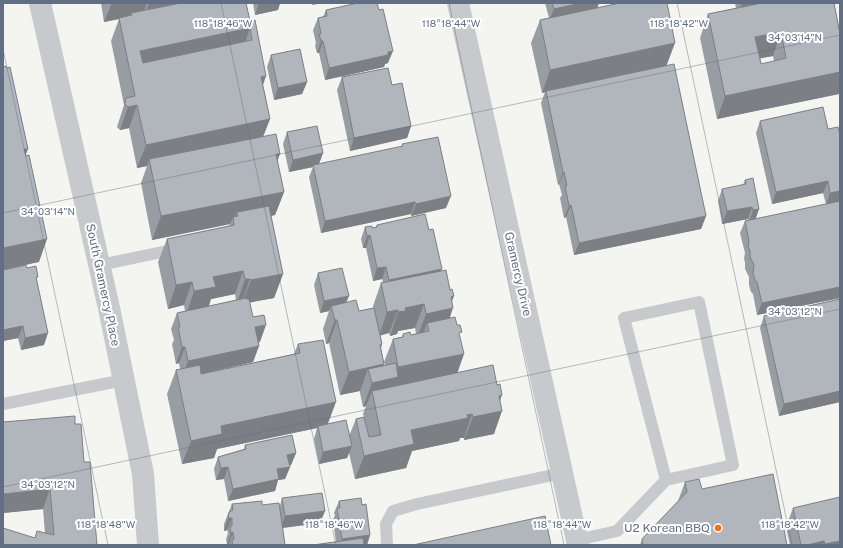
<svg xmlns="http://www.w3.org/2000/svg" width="843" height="548" font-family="'Public Sans',sans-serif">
  <rect width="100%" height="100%" fill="#f4f5f0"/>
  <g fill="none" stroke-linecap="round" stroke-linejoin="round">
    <path stroke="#c7c9cd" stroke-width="12" d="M100 265 177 249
      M3 404 124 380
      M577 540 617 531 666 480 733 465 699 302 624 318 666 480
      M387 545 386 524 393 511 417 504 562 473"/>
    <path stroke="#c7c9cd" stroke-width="22" d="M40 3 109 308 143 474 148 545
      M458 3 578 545"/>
  </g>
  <path fill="#989da3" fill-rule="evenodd" d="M101 3H246L270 119 263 136 277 161 284 192 275 215 271 216 283 274 274 298 249 302 253 317 260 342H258L259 346 253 362 201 374 294 354 298 344 328 424 349 436 356 419 364 417 363 414 366 406 363 407 360 393V391L340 395 329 343 326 344 323 329 329 311 320 313 314 285 318 273 346 303 359 311 373 308V306L381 283 383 282 382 279 373 281 366 248H363L361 239 365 227 372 228 376 227 377 225 429 230 441 271 452 301 450 318 460 337 457 373 500 401 494 434 464 440V438H460L459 441 412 451 406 468 355 479 349 453 347 458 319 464 314 439 317 428 217 449 214 458 182 464 167 394 176 370 180 369 179 363 176 364 172 344 174 340 171 329 177 313 185 311 184 305 168 309 158 262 167 239 229 226 230 224 152 240 141 183 147 166 137 168 129 128 120 130 117 127 124 105 111 41 119 19 104 22ZM235 294 236 300 209 306 211 299ZM415 328 416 334 411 335 403 334 402 337 393 339 384 362 385 365 383 366 384 364 381 348 382 344 380 335 389 333 390 336 397 334 398 331Z
    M253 3H280L278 10 255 15Z
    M545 3H599L597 8 667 66 706 216 701 229 574 255 566 217 564 218 560 198 562 195 559 184 558 185 541 103 545 92 542 93 531 43 540 20 549 18Z
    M735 3H834L840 34V92L839 94 717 119 700 38 708 14 736 8ZM773 56 774 61 761 64 760 58Z
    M326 10 388 63 385 64 384 67 325 80 319 53H317L315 46 316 43 313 30 318 18 323 17Z
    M271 55 307 82 302 94 274 100 267 67Z
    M342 77 392 85 411 126 407 138 350 151 337 90Z
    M823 107 840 298 757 315 753 294 751 292 749 285V277L745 269V263L744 258 745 253 740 233 745 221 748 220V219L722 224 718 201 722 189 743 185 745 180 756 219 826 204 823 193 772 204 756 133 760 121Z
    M287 132 323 153 319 164 402 147V144L446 208 411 216V214L321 233 309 177 313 167 289 172 283 144Z
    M27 268 37 279 44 345 21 350 18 338 3 341V270Z
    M840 299V402L779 416 760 328 764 316Z
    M75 424 84 462 97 545 34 538 45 533 43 509 3 513Z
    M245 445 296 453 291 465H289L290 467 285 479 278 480 275 491 228 501 224 479 216 480 214 469 218 457 244 449Z
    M685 482 702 489 787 545H640L642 539 678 501Z
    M282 498 325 511 320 523 283 528 285 545H229V544L227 545 226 539 228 533 227 530 224 531V524L232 504 280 506Z
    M339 501 362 505 370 535 367 545H313L336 542 333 520 335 515 334 513Z
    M793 508 840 545H790L786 527Z"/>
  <path fill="#7c7f84" d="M112 3H147L143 14 132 15 131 13 130 16 119 18V19L104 22Z
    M149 3H190L144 17Z
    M259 3H280L278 10 255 15Z
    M313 3H323L312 5Z
    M581 3H599L596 11 549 21 554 9Z
    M742 3H793L738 15Z
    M250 28 242 52 132 75 140 51Z
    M781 32 773 56 747 61 755 37Z
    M321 41H323L319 53H317Z
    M675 43 666 67 542 93 550 70Z
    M393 51 388 63 385 64 384 67 325 80 329 68Z
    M840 72V92L839 94 717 119 725 96Z
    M266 76 258 100 261 77Z
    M307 82 302 94 274 100 278 88Z
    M137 105 129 128 120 130 128 107Z
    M270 119 261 142 149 159 147 166 137 168 146 145Z
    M411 126 407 138 350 151 354 138Z
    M24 149H28L19 172Z
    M323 153 318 166 313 165V167L289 172 293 160Z
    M276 154H280L271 178Z
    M563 172H564L559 184 558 185Z
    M828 181 823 193 772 204 776 192Z
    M840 191V202L826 205 830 193Z
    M284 192 275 215 235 223 238 216 237 212 234 222 233 217 230 224 152 240 161 216Z
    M451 196 446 208 411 216 416 204Z
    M415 202 411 214 321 233 325 221Z
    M571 205 566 217 564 218 569 206Z
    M752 207 748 219 722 224 727 211Z
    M759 209 755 221 749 222 753 210Z
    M706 216 701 229 574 255 579 243Z
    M370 235 366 248H363L367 236Z
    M47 239 39 262 3 270V248Z
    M386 267 382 279 373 281 377 268Z
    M442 269 437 281 385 292 389 280Z
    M243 271 235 294 211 299 207 310 186 315 194 291 213 277Z
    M283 274 274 298 242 304 251 280Z
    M245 279H250L242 302 237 303Z
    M192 282 184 305 168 309 176 285Z
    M840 287V298L757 315 762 303Z
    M349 296 344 308 331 306 329 311 320 313 324 301Z
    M454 296 449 309 453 308 445 332 427 323 422 337 417 338 426 314 451 297Z
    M424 304 415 328 398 331 397 334 390 336 398 312 405 308Z
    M398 310 389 333 379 336 387 312Z
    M335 320H337L329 343 326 344Z
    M266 325 260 342 249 344 255 327Z
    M23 326 18 338 3 341V330Z
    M48 333 44 345 21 350 25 338Z
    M382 344 374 366 384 364 377 382 395 378 398 367 464 354 456 377 372 391 366 406 363 407 372 383 368 369 360 391 340 395 349 372 380 345Z
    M259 346 253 362 182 378 188 361Z
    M182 347H185L179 363 176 364Z
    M840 391V402L779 416 784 404Z
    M502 395 496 412 502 411 494 434 464 440 473 417 499 396Z
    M336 402 327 426H318L317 428 217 449 214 458 182 464 191 441 221 426Z
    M472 414 464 438H460L459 441 412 451 406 468 355 479 364 456 411 430Z
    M352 446 347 458 319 464 323 452Z
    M296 453 291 465 283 467 287 455Z
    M228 467 224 479 216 480 221 468Z
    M290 467 285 479 278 480 275 491 228 501 233 489 277 469Z
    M50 489 43 509 3 513V494Z
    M325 511 320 523 281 528 285 516Z
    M228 518H232L227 530 224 531Z
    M233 532 229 544 227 545 231 533Z
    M370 535 367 545H339L342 539Z
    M824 541 823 545H807Z
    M840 541V545H825V544Z"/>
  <path fill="#b1b6bd" stroke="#7c7f84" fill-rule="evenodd" d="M181 3H246L250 21 255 20 266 76 261 77 270 119 146 145 137 105 128 107 125 104 126 98 135 96 119 18 132 15 131 13ZM250 28 252 40 143 63 140 51Z
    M358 3H377L379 10 383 9 393 51 388 52V55L329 68 323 41H321L319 34H321L318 18 327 16 326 10Z
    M552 3H581L554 9Z
    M620 3H667L675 43 550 70 540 20Z
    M762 3H834L840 34V72L725 96 708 14ZM781 32 786 58 761 64 755 37Z
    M300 49 307 82 278 88 271 55Z
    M674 64 706 216 579 243 571 205 569 206 565 186H567L564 172H563L546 91Z
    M6 66 7 68 10 67 28 149H24L26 156 29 155 47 239 3 248V67Z
    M388 68 392 85 402 83 411 126 354 138 342 77Z
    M823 107 828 129 838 127 840 135V191L830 193 828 181 776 192 760 121Z
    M317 126 323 153 293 160 287 132Z
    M276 134 280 154H276L284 192 161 216 149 159Z
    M438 137 451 196 416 204 415 202 325 221 313 165 403 146 402 144Z
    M753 178 759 209 753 210 752 207 727 211 722 189 746 184 745 180Z
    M840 201V287L762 303 757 282 755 280 753 273 754 265 750 257V251L748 246 749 241 745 221Z
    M269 206 283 274 251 280 250 279H245L243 271 213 277 216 287 194 291 192 282 176 285 167 239 234 225 233 217 238 216 237 212Z
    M425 214 429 230 433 229 442 269 389 280 386 267 377 268 370 235 367 236 365 227 372 226V228L377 227V225Z
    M26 265 27 268 36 266 38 277H36L48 333 25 338 23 326 3 330V270Z
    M342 268 349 296 324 301 318 273Z
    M446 270 450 290 452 289 454 296 451 297 453 308 426 314 424 304 405 308 406 311 398 312V310L387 312 381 283Z
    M246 298 247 299H249L253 317 264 315 266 325 255 327 259 346 188 361 185 347H182L178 327H180L177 313Z
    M840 299V391L784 404 764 316Z
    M356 300 359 311 374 308 382 344 380 345 384 364 349 372 337 320H335L331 306Z
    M455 317 457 325H460L462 332 459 333 464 354 398 367 393 339 403 337V334L410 332 411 335 429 331 427 323Z
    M323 340 336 402 221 426 222 434 191 441 176 370 200 365 201 374 300 353 298 344Z
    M396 363 398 377 372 383 368 369Z
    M493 365 497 385 500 384 502 395 499 396 502 411 473 417 472 414 467 415 468 418 411 430 414 444 364 456 356 419 364 417 369 437 381 435 372 391Z
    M75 416V424H81L84 462H90L97 545H3V528L35 538 37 531 54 535 50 489 3 494V422Z
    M346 420 352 446 323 452 318 426Z
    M292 435 296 453 287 455 290 467 277 469 279 479 233 489 228 467 221 468 218 457 246 449 245 445Z
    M773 474 787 545H643L642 539 687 492 685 482 699 479 702 489Z
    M322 493 325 511 285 516 282 498Z
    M840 497V541L825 544 824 541 807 545H801L793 508Z
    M361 498 362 505 366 504 370 535 342 539 337 508H340L339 501Z
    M262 501V505L279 503 285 545H233L232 541 234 539 233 532 231 533 230 526H232V518H228L229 512 233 510 232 504Z
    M545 516 551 545H413Z
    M363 538 364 545H313Z"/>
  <path fill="none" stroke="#616e84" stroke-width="1" stroke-opacity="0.45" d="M221 3 336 545M449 3 564 545M677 3 792 545M3 49 108 545M3 213 840 35M3 487 840 309"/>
  <circle fill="#f46f11" stroke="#fff" stroke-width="1.5" cx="718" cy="528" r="4"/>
  <g text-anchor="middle" stroke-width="4" stroke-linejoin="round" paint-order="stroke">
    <g font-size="12" fill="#616e84" stroke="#fff">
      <text transform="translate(518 274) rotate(77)" y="4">Gramercy Drive</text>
      <text transform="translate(103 285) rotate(78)" y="4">South Gramercy Place</text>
    </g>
    <g font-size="12" fill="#616e84" stroke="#fff" text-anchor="end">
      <text x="710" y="532">U2 Korean BBQ</text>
    </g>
  </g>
  <g font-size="10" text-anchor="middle" fill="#616e84" stroke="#fff" stroke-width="4" stroke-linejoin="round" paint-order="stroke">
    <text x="223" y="27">118°18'46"W</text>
    <text x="451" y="27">118°18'44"W</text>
    <text x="679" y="27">118°18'42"W</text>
    <text x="795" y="41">34°03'14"N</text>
    <text x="48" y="215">34°03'14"N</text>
    <text x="795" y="315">34°03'12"N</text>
    <text x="48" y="488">34°03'12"N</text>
    <text x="106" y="528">118°18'48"W</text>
    <text x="334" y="528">118°18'46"W</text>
    <text x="562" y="528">118°18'44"W</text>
    <text x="790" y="528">118°18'42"W</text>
  </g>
  <rect width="843" height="548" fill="none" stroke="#616e84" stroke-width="8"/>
</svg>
